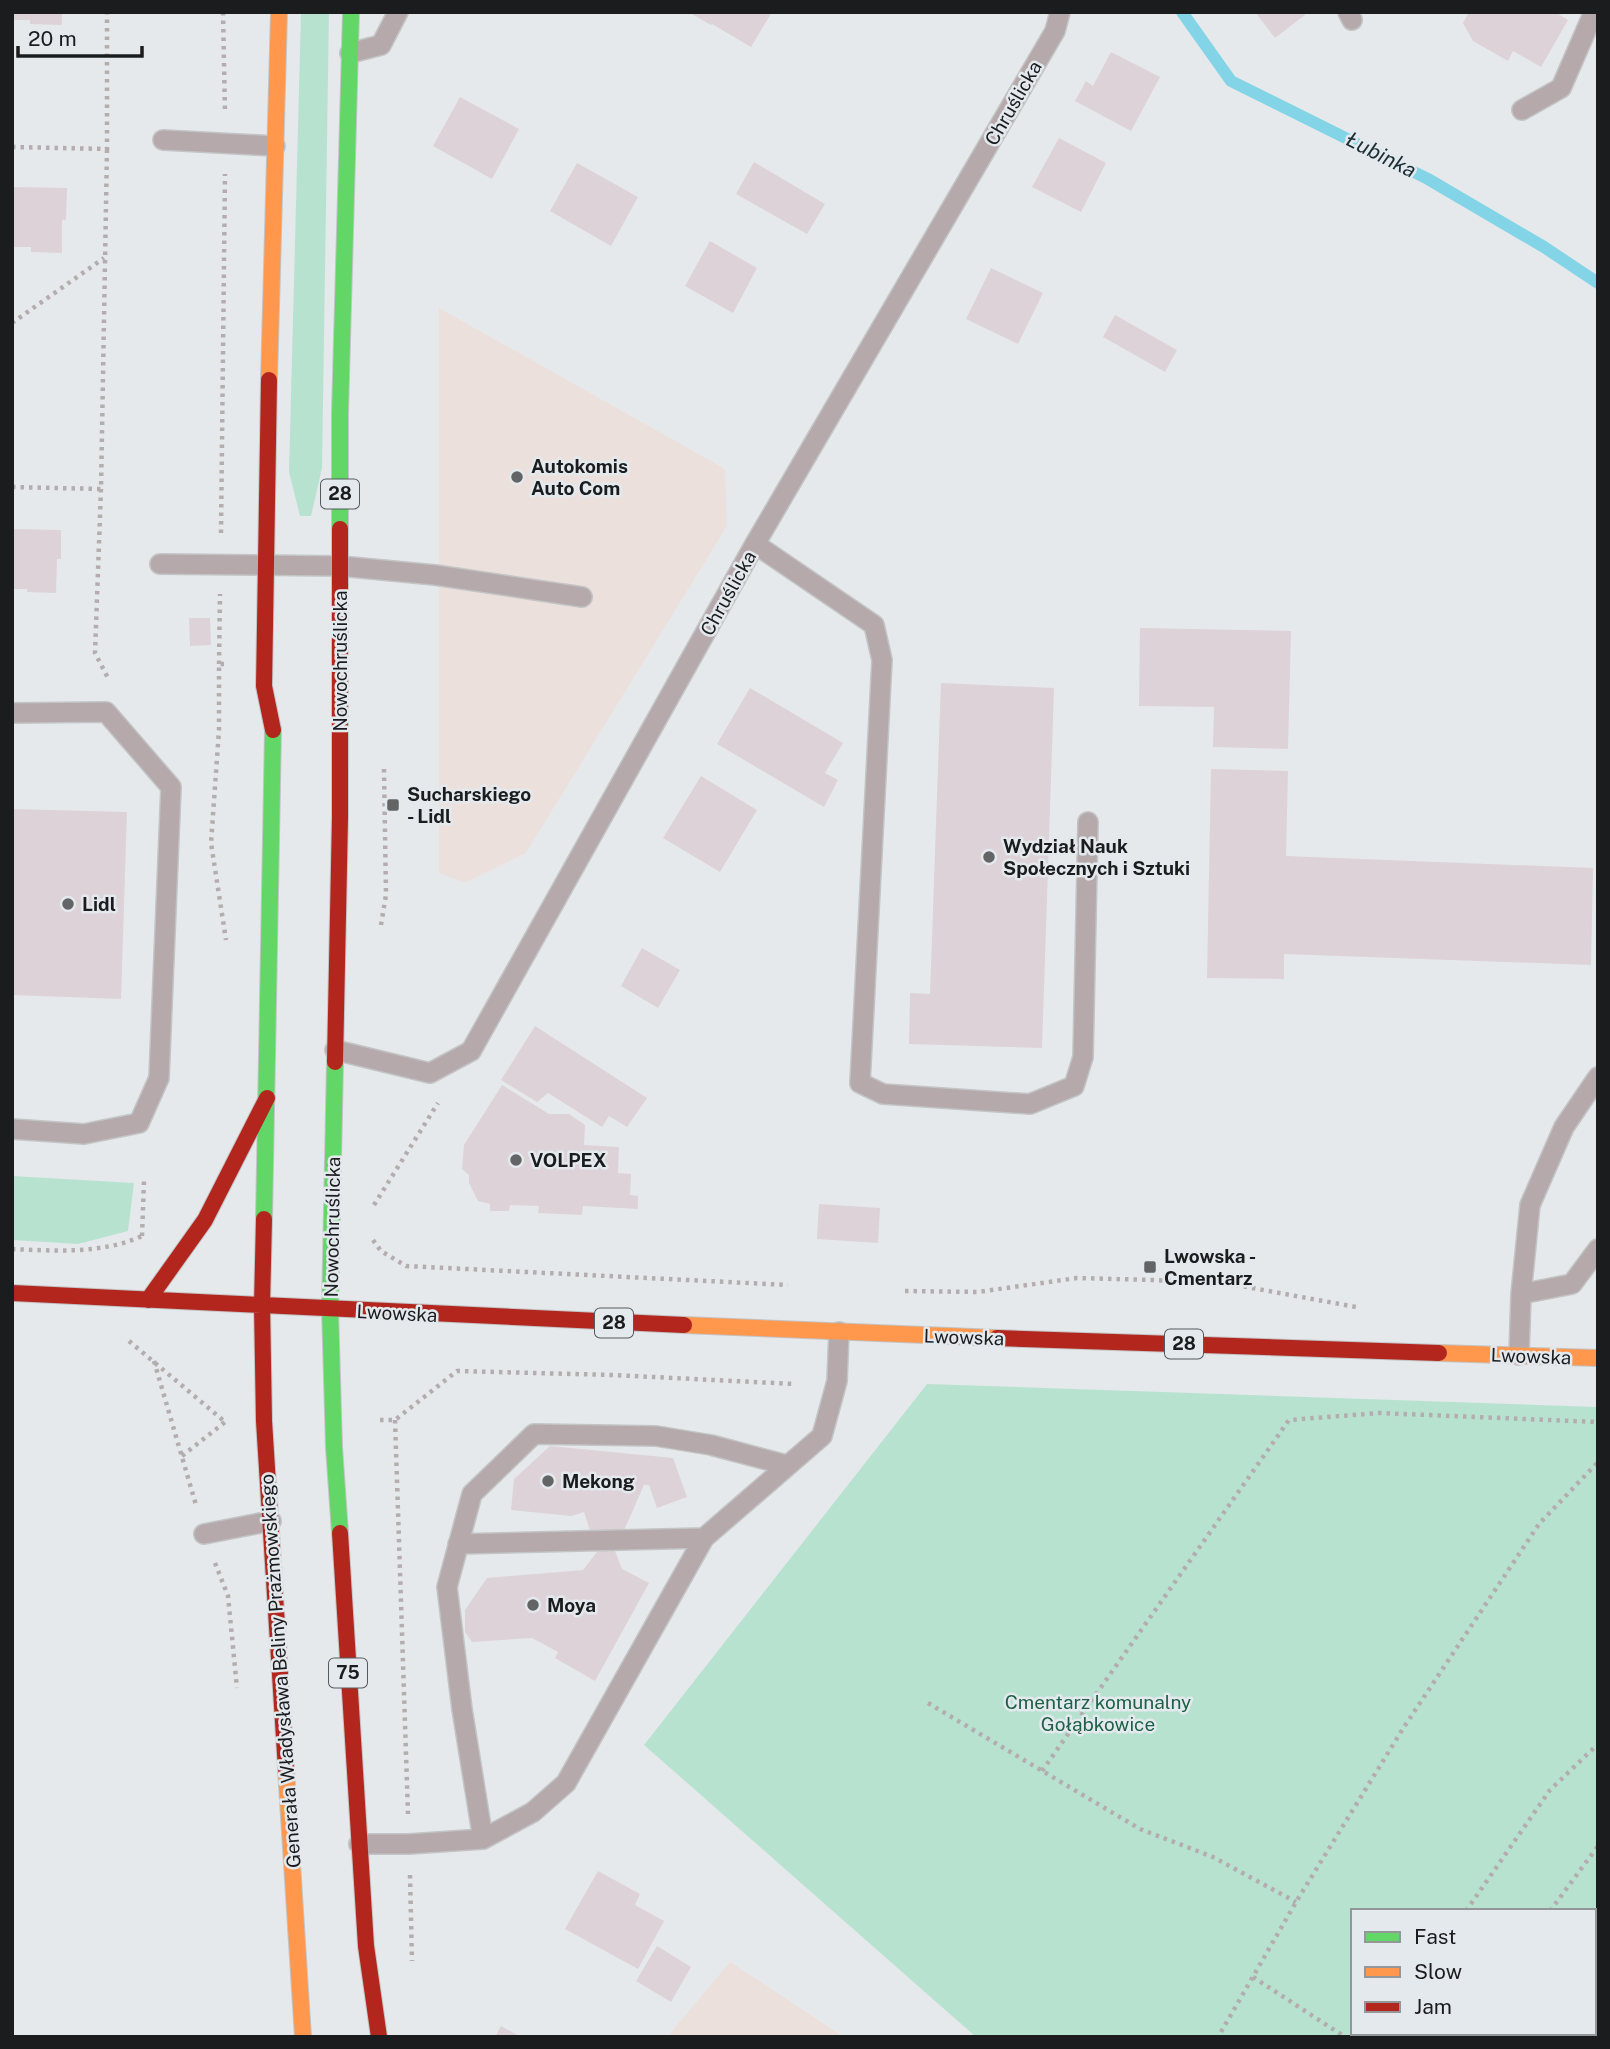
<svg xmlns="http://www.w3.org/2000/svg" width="1610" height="2049" font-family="'Public Sans',sans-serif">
  <rect width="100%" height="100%" fill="#e6e9eb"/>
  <path fill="#ece0dc" d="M439 308 725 469 727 526 526 853 465 883 439 873Z
    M730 1962 844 2037H667Z"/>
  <path fill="#b8e2d0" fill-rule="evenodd" d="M301 12H329L322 468 311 516H300L289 472Z
    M12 1176 134 1183 128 1231 78 1244 12 1240Z
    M927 1384 1598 1407V2037H976L644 1745ZM1353 1911H1594V2033H1353Z"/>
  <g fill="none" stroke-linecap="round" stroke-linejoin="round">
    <path stroke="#83d4e6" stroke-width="12" d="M1182 12 1231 81 1428 179 1544 247 1598 283"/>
  </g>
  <path fill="#ddd2d8" d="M12 12H62V25L30 24V20H12Z
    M688 12H772L751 47 712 24 711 25Z
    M1255 12H1303L1305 15 1275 38Z
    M1469 12H1555L1568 20 1541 67 1513 51 1508 61 1473 41 1463 23Z
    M1111 52 1160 77 1131 131 1075 101 1086 81 1093 86Z
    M460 97 519 129 492 179 433 146Z
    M1059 138 1106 163 1081 212 1032 187Z
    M754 162 825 204 807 234 736 194Z
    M577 163 638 197 611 246 550 211Z
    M12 187 67 188 66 220H62V253L31 252V247H12Z
    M710 241 757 268 733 313 685 286Z
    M991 268 1043 293 1018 344 966 319Z
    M1115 315 1177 350 1165 372 1103 337Z
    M12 529 61 530V559H57L56 593 27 592V589H12Z
    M189 618H210L211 645 190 646Z
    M1140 628 1291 631 1288 749 1213 747 1214 707 1139 706Z
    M941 683 1054 688 1042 1048 909 1044 910 993 930 994Z
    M750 688 843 743 825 773 838 780 824 807 717 744Z
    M1211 769 1288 771 1286 856 1593 868 1591 965 1284 954V979L1207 978Z
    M701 776 757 810 720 872 663 838Z
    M12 809 127 812 121 999 12 995Z
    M642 948 680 970 658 1008 621 986Z
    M535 1026 647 1098 627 1127 609 1116 602 1127 548 1093 537 1102 501 1080Z
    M502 1085 549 1114H569L585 1125 584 1145 619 1147 618 1173 631 1174 630 1195 638 1196V1209L583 1206 582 1215 538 1213 539 1206 510 1205 509 1211H490V1204L478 1201 469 1183V1175L462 1169 464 1145Z
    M819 1204 880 1208 878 1243 817 1239Z
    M550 1446 673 1458 687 1497 657 1508 649 1485H644L615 1551 622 1569 649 1583 595 1681 555 1658 558 1652 532 1638 472 1642 465 1632V1610L487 1578 583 1570 597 1552 584 1512 571 1516 511 1510 514 1479Z
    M598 1871 640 1894 635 1905 664 1921 638 1969 565 1929Z
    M657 1946 691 1967 671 2002 636 1981Z
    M501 2026 521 2037H495Z"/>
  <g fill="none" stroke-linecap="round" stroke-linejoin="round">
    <g stroke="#c2c4c5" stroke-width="22">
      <path id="lane" d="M1348 12 1352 20
        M350 53 381 45 398 12
        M1522 110 1561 88 1594 12
        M163 140 275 146
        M755 544 874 625 882 660 860 1083 883 1094 1030 1104 1074 1086 1083 1057 1088 822
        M160 564 340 566 435 575 582 597
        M12 713 106 712 171 787 159 1078 139 1123 84 1134 12 1129
        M335 1050 430 1073 471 1051 755 544 1055 31 1060 12
        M1521 1294 1572 1284 1598 1249
        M1519 1355 1521 1294 1530 1205 1564 1127 1598 1077
        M204 1534 271 1521
        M458 1544 704 1538
        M483 1839 462 1709 447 1587 472 1494 534 1434 656 1436 711 1445 786 1465
        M359 1844H409L483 1839 533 1812 566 1783 704 1538 822 1436 837 1381 839 1332"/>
    </g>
    <g stroke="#c2c4c5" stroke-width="18">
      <path id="fast" d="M340 529V413L351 12
        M335 1062 330 1309 334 1447 340 1533
        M264 1219 273 730"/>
    </g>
    <g stroke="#c2c4c5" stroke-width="18">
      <path id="slow" d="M269 380 279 12
        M684 1325 997 1338
        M1439 1353 1598 1358
        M286 1769 303 2037"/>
    </g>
    <g stroke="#c2c4c5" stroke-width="18">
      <path id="jam" d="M269 380 264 686 273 730
        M335 1062 340 817V529
        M264 1219 262 1305 264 1421 286 1769
        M12 1293 262 1305
        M148 1300 205 1220 267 1098
        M262 1305 684 1325
        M997 1338 1439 1353
        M340 1533 366 1946 379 2037"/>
    </g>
    <path stroke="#b4adaf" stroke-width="4.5" stroke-dasharray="3.5 5" stroke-linecap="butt" d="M223 12 225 113
      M12 147 107 149V12
      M12 323 104 258
      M12 487 101 489 107 149
      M101 489 95 653 109 680
      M221 533 225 174
      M219 664 220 594
      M224 664H219V730L211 843 226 940
      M381 925 386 895 384 769
      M374 1205 438 1103
      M142 1236 144 1181
      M373 1240 381 1251 406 1266 788 1285
      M12 1249C55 1251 103 1254 142 1236
      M905 1291 978 1292 1077 1278 1153 1280 1225 1283 1356 1307
      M129 1341 224 1421
      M154 1361 196 1505
      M380 1420H395L457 1371 613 1375 794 1384
      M395 1420 408 1814
      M182 1456 225 1422
      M215 1563 228 1596 237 1688
      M928 1703 1140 1829 1213 1857 1296 1902
      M1042 1771 1289 1420 1379 1413 1598 1422
      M410 1875 412 1961
      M1466 1911 1550 1790 1598 1744
      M1550 1911 1598 1846
      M1594 1965 1598 1961
      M1253 1977 1345 2037
      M1221 2032 1296 1902 1404 1727 1539 1524 1598 1462
      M1379 2037 1381 2033
      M1461 2037 1464 2033
      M1536 2037 1538 2033"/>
    <use href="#lane" stroke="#b5a9ab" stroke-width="19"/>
    <use href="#fast" stroke="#63d668" stroke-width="16"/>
    <use href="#slow" stroke="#ff974d" stroke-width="16"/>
    <use href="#jam" stroke="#b3261e" stroke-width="16"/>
  </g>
  <g fill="#626466" stroke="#e4e9ed" stroke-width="2.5">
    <circle cx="517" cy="477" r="7"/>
    <rect x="386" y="798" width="14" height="14" rx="3.5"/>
    <circle cx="989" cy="857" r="7"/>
    <circle cx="68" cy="904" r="7"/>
    <circle cx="516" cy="1160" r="7"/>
    <rect x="1143" y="1260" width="14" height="14" rx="3.5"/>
    <circle cx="548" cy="1481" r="7"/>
    <circle cx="533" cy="1605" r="7"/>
  </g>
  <g text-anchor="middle" stroke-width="5" stroke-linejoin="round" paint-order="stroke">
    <g fill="#e4e9ed" stroke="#575a5c" stroke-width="2">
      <rect x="321" y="479.5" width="38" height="29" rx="5"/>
      <rect x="595" y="1308.5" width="38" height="29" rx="5"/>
      <rect x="1165" y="1329.5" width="38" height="29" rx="5"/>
      <rect x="329" y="1658.5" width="38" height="29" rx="5"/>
    </g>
    <g font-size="18" font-weight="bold" fill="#1b1c1e">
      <text x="340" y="500">28</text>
      <text x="614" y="1329">28</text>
      <text x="1184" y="1350">28</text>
      <text x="348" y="1679">75</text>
    </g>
    <g font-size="19" fill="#1b1c1e" stroke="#e4e9ed">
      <text transform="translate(1013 103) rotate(-60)" y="7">Chruślicka</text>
      <text transform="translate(728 593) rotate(-61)" y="7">Chruślicka</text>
      <text transform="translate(340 661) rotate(-90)" y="7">Nowochruślicka</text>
      <text transform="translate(332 1227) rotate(-89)" y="7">Nowochruślicka</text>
      <text transform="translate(397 1313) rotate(3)" y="7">Lwowska</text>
      <text transform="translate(964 1337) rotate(2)" y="7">Lwowska</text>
      <text transform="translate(1531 1356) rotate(2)" y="7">Lwowska</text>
      <text transform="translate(280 1671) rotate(-94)" y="7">Generała Władysława Beliny Prażmowskiego</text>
    </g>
    <g font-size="19" font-weight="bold" fill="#1b1c1e" stroke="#e4e9ed" text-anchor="start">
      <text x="531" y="473">Autokomis<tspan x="531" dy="22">Auto Com</tspan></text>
      <text x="407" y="801">Sucharskiego<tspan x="407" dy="22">- Lidl</tspan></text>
      <text x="1003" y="853">Wydział Nauk<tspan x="1003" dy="22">Społecznych i Sztuki</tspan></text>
      <text x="82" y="911">Lidl</text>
      <text x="530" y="1167">VOLPEX</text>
      <text x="1164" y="1263">Lwowska -<tspan x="1164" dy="22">Cmentarz</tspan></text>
      <text x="562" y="1488">Mekong</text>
      <text x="547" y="1612">Moya</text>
    </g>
    <g font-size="19" fill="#1d6247" stroke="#e4e9ed">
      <text x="1098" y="1709">Cmentarz komunalny<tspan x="1098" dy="22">Gołąbkowice</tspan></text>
    </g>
    <g font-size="21" font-style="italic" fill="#192d32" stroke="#e4e9ed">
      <text transform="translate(1381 155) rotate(27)" y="7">Łubinka</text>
    </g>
  </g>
  <rect width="1610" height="2049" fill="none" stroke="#1b1c1e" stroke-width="28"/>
  <rect x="1351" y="1909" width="245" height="126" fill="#e4e9ed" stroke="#94979a" stroke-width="2"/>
  <rect x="1365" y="1932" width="35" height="10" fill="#63d668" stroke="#94979a" stroke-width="2"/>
  <text x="1414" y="1944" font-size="21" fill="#1b1c1e">Fast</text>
  <rect x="1365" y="1967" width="35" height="10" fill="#ff974d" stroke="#94979a" stroke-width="2"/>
  <text x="1414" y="1979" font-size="21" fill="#1b1c1e">Slow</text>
  <rect x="1365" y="2002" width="35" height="10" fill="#b3261e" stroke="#94979a" stroke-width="2"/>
  <text x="1414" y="2014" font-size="21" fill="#1b1c1e">Jam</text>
  <path d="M18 46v10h124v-10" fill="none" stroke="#1b1c1e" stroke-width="3.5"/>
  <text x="28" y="46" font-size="21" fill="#1b1c1e" stroke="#e4e9ed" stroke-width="5" paint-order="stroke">20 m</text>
</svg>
